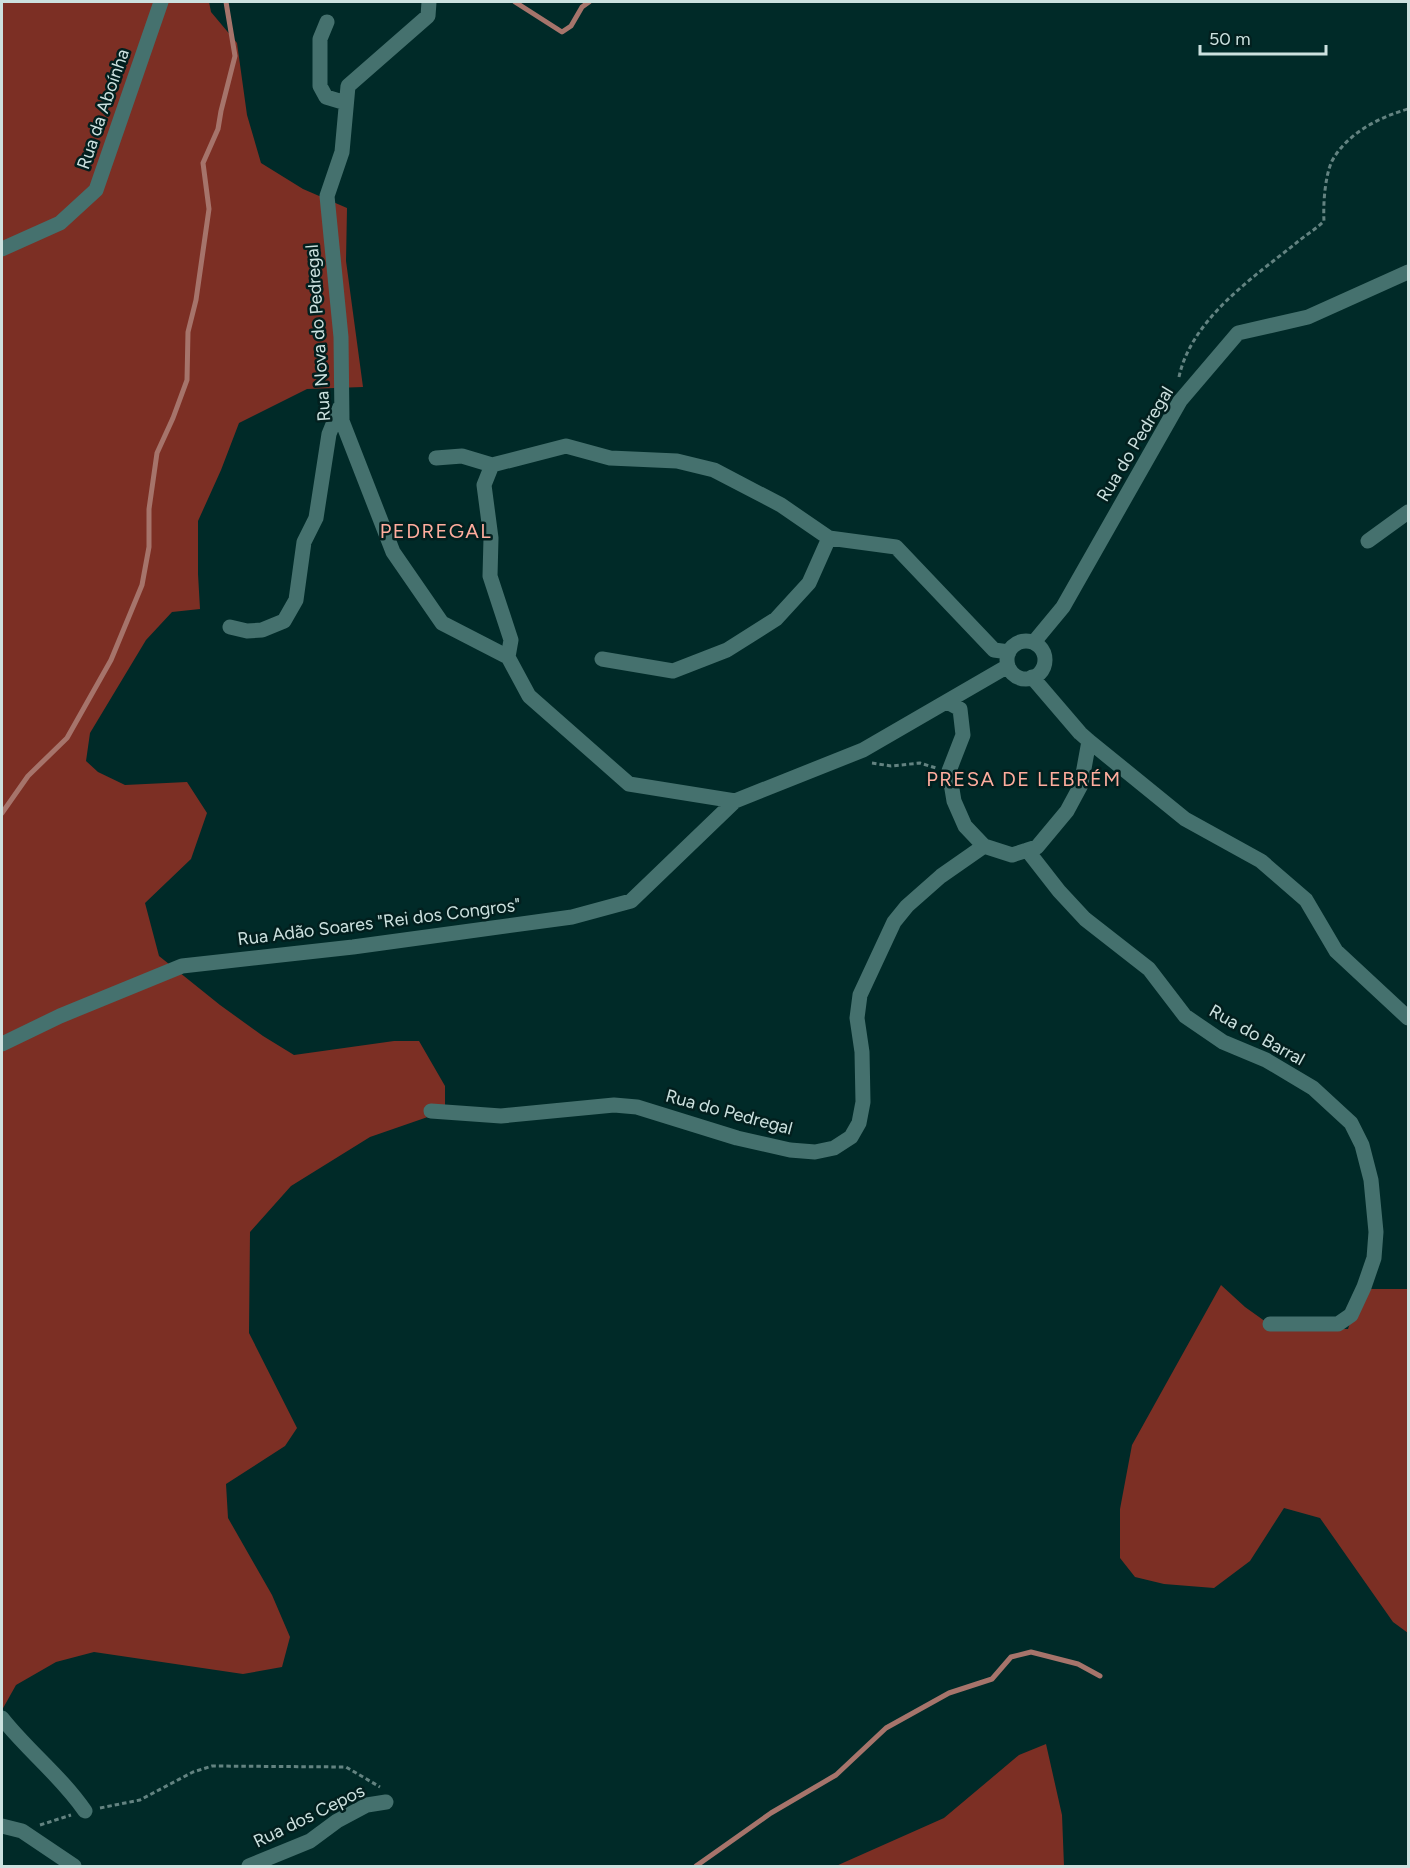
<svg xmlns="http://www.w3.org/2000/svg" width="1410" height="1868" font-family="Figtree,sans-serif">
  <rect width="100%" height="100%" fill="#002a28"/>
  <path fill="#7c2f24" d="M2 2H209L211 12 237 43 247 115 261 163 303 189 347 208 346 261 363 387 307 389 239 423 221 470 198 521V574L200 609 172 612 146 640 90 733 86 761 98 772 125 785 187 782 207 813 191 859 145 903 159 956 220 1005 263 1036 294 1055 394 1041H419L445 1086V1111L370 1137 291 1186 250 1232 249 1333 297 1428 285 1446 226 1484 228 1518 272 1595 290 1637 282 1667 243 1674 94 1652 56 1662 16 1685 2 1710Z
    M1221 1285 1245 1307 1276 1329H1348L1361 1289H1408V1633L1393 1622 1320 1518 1284 1508 1250 1561 1214 1588 1164 1584 1135 1577 1120 1558V1509L1132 1445Z
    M1046 1744 1062 1815 1064 1866H836L944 1818 1019 1755Z"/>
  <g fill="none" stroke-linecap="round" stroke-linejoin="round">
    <path stroke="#a6746b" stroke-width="5" d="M515 2 562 32 571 26 582 7 589 2
      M2 813 28 776 67 738 111 660 142 585 149 547V509L157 453 173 418 187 380 188 332 196 300 209 209 203 163 218 129 221 111 235 56 226 2
      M696 1866 771 1813 836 1775 886 1728 949 1693 992 1679 1011 1657 1031 1652 1078 1664 1100 1676"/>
    <path stroke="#638381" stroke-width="3" stroke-dasharray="4.5 3" stroke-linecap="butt" d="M1179 377C1191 320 1252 278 1295 244 1304 236 1315 230 1324 221 1323 204 1325 176 1332 161 1347 133 1380 117 1408 109
      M872 763 891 766 920 763 936 768
      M100 1808 140 1800 193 1772 212 1766 346 1767 380 1787
      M40 1825 71 1815"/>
    <path stroke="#45716e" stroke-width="15" d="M429 2 428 16 348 86 342 152 327 196 341 337 342 421 393 552 442 623 508 657 529 696 629 784 735 801 863 750 1008 666
      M327 22 320 39V86L326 97 346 103
      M2 249 60 223 96 190 161 2
      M436 458 462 456 492 465
      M1368 541 1408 512
      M230 627 247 631 262 630 284 621 296 600 304 542 316 518 329 434 340 407
      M1007 660a19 19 0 1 1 38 0a19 19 0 1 1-38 0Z
      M1034 642 1063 607 1180 401 1238 333 1308 317 1408 272
      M508 657 511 640 490 576 491 538 484 485 492 465 566 446 610 458 677 461 714 470 781 505 829 538 896 547 994 650 1009 652
      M602 659 673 671 727 650 776 619 809 583 829 538
      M1032 677 1080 733 1089 741 1185 819 1261 861 1306 900 1336 951 1408 1018
      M947 702 960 709 963 735 949 771 954 801 965 826 984 846 1012 855 1037 847 1067 811 1081 785 1089 741
      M1027 850 1059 891 1085 919 1149 969 1185 1016 1223 1042 1266 1060 1313 1088 1351 1123 1362 1145 1371 1180 1376 1232 1374 1258 1364 1287 1351 1315 1338 1324H1270
      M2 1044 60 1016 182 966 353 947 572 917 631 901 735 801
      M431 1111 501 1116 614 1105 637 1107 737 1138 790 1150 815 1152 834 1148 851 1137 859 1123 863 1102 862 1052 857 1018 860 995 894 922 907 906 941 876 984 846
      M2 1718C27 1750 61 1776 85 1811
      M2 1826 22 1831 74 1866
      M249 1866 310 1841 337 1821 367 1805 386 1802"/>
  </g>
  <g text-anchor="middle" stroke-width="5" stroke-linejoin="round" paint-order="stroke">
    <g font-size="18" fill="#cce1df" stroke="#021f1e">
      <text transform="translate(103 109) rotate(-71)" y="6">Rua da Aboínha</text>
      <text transform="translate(318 333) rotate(-94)" y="6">Rua Nova do Pedregal</text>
      <text transform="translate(1135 444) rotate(-59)" y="6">Rua do Pedregal</text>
      <text transform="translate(379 922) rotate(-7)" y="6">Rua Adão Soares "Rei dos Congros"</text>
      <text transform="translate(1257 1035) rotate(29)" y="6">Rua do Barral</text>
      <text transform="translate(729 1112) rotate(15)" y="6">Rua do Pedregal</text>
      <text transform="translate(309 1816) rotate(-26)" y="6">Rua dos Cepos</text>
    </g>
    <g font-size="20" letter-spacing="1.5" fill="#ffad9e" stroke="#021f1e">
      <text x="436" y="538">PEDREGAL</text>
      <text x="1024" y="786">PRESA DE LEBRÉM</text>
    </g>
  </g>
  <rect width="1410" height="1868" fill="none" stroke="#cce1df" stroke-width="6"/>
  <path d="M1200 45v9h126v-9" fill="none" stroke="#cce1df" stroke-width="3"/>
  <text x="1209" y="45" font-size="18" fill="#cce1df" stroke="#021f1e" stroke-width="4.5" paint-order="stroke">50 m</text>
</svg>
